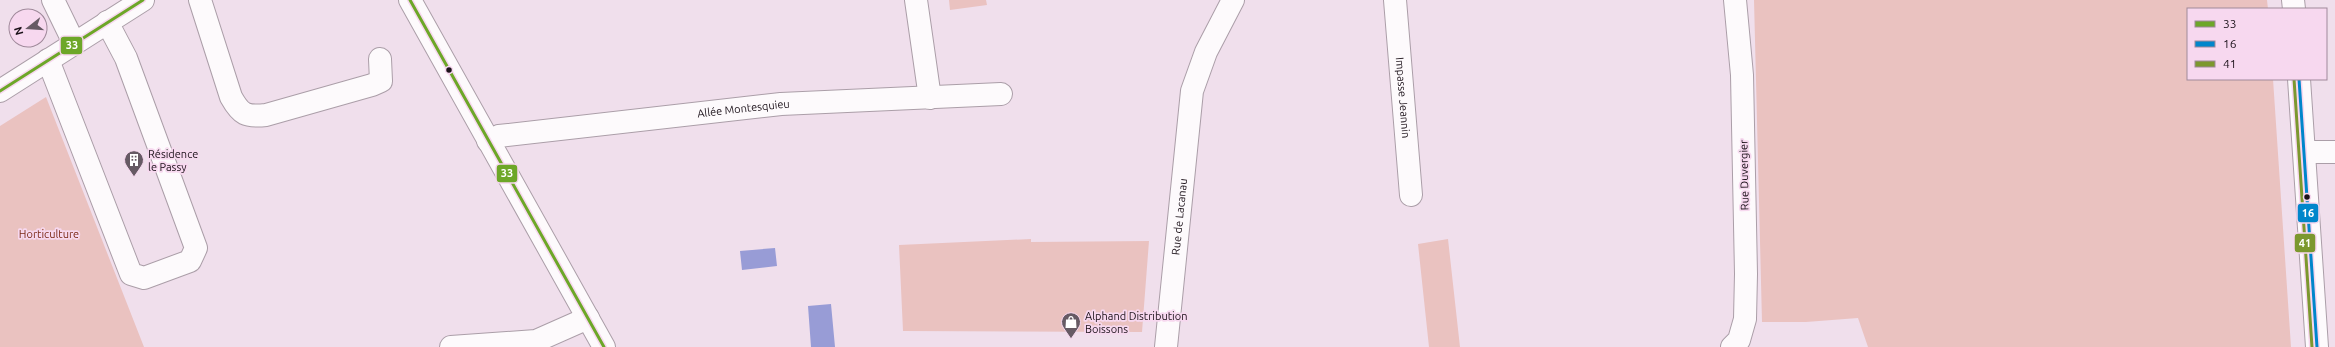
<svg xmlns="http://www.w3.org/2000/svg" width="2335" height="347" font-family="Ubuntu,sans-serif">
  <rect width="100%" height="100%" fill="#f0dfec"/>
  <path fill="#eac2c0" d="M949 0H986L987 5 950 10Z
    M1754 0H2267L2268 9H2188V79H2273L2291 347H1868L1858 318 1806 322H1762Z
    M46 97 144 347H0V126Z
    M1031 239V242L1149 241 1142 332 903 331 899 245Z
    M1448 239 1460 347H1429L1418 244Z"/>
  <path fill="#989cd6" d="M775 248 777 266 742 270 740 251Z
    M831 304 835 347H811L808 306Z"/>
  <g fill="none" stroke-linecap="round" stroke-linejoin="round">
    <g stroke="#ab9ea8" stroke-width="24">
      <g id="minor">
        <path d="M53 0 74 43"/>
        <path d="M200 0 231 97C241 115 246 117 266 115L372 85 381 81 380 59"/>
        <path d="M410 0 604 347"/>
        <path d="M916 0 930 98"/>
        <path id="s1" d="M1395 0 1411 195"/>
        <path d="M2293 0 2294 9"/>
        <path d="M48 60 131 274 144 278 190 261 196 248 126 58 107 22"/>
        <path d="M2299 79 2317 347"/>
        <path d="M0 91 143 0"/>
        <path id="s2" d="M488 141 499 136 781 104 1001 94"/>
        <path d="M2304 152H2335"/>
        <path d="M451 347 536 341 588 318"/>
        <path id="s3" d="M1166 347 1192 91 1206 52 1233 0"/>
        <path d="M1732 347 1739 340 1745 319 1746 274 1742 75 1735 0"/>
      </g>
    </g>
    <use href="#minor" stroke="#fdfafc" stroke-width="22"/>
    <g stroke="#f7d8ef" stroke-width="6">
      <path id="bus-1" d="M410 0 604 347
        M0 91 143 0"/>
    </g>
    <g stroke="#f7d8ef" stroke-width="6">
      <path id="bus-2" d="M2299 79 2317 347"/>
    </g>
    <g stroke="#f7d8ef" stroke-width="6">
      <path id="bus-3" d="M2294 79 2312 347"/>
    </g>
    <use href="#bus-1" stroke="#6da728" stroke-width="3"/>
    <use href="#bus-2" stroke="#0086cb" stroke-width="3"/>
    <use href="#bus-3" stroke="#7c982e" stroke-width="3"/>
  </g>
  <defs>
    <g id="building-pin" transform="scale(1)"><path d="M0 17L-7.5 6A9.5 9.5 0 1 1 7.5 6Z" fill="#665a64" stroke="#f7d8ef"/><path d="M-4-6H4V6H1V3H-1V6H-4ZM-2.5-4.3h1.7v1.8h-1.7ZM.8-4.3h1.7v1.8H.8ZM-2.5-1h1.7V.8h-1.7ZM.8-1h1.7V.8H.8Z" fill="#fff"/></g>
    <g id="shop-pin" transform="scale(1)"><path d="M0 17L-7.5 6A9.5 9.5 0 1 1 7.5 6Z" fill="#665a64" stroke="#f7d8ef"/><path d="M-5-2.5h2.3a2.7 3.5 0 0 1 5.4 0H5L5.5 6h-11ZM-1.5-2.5h3a1.5 2.3 0 0 0-3 0Z" fill="#fff"/></g>
  </defs>
  <g fill-rule="evenodd">
    <use href="#building-pin" x="134" y="160"/>
    <use href="#shop-pin" x="1071" y="322"/>
  </g>
  <g fill="#1c121a" stroke="#f7d8ef" stroke-width="1.5">
    <circle cx="449" cy="70" r="3.5"/>
    <circle cx="2307" cy="197" r="3.5"/>
  </g>
  <g text-anchor="middle" stroke-width="3.5" stroke-linejoin="round" paint-order="stroke">
    <g font-size="11" fill="#1c121a" stroke="#f7d8ef">
      <text dy="4" stroke="none"><textPath href="#s1" startOffset="98">Impasse Jeannin</textPath></text>
      <text dy="4" stroke="none"><textPath href="#s2" startOffset="258">Allée Montesquieu</textPath></text>
      <text transform="translate(1744 175) rotate(-91)" y="4">Rue Duvergier</text>
      <text dy="4" stroke="none"><textPath href="#s3" startOffset="131">Rue de Lacanau</textPath></text>
    </g>
    <g font-size="11" fill="#1c121a" stroke="#f7d8ef" text-anchor="start">
      <text x="148" y="158">Résidence<tspan x="148" dy="13">le Passy</tspan></text>
      <text x="1085" y="320">Alphand Distribution<tspan x="1085" dy="13">Boissons</tspan></text>
    </g>
    <g font-size="11" fill="#7b2915" stroke="#f7d8ef">
      <text x="49" y="238">Horticulture</text>
    </g>
  </g>
  <g stroke="#f7d8ef" stroke-width="1.5">
    <rect x="60" y="36" width="23" height="19" rx="4" fill="#6da728"/>
    <rect x="496" y="164" width="22" height="19" rx="4" fill="#6da728"/>
    <rect x="2297" y="203" width="22" height="20" rx="4" fill="#0086cb"/>
    <rect x="2294" y="233" width="22" height="20" rx="4" fill="#7c982e"/>
  </g>
  <g font-size="11" text-anchor="middle" font-weight="bold" fill="#fff">
    <text x="72" y="49">33</text>
    <text x="507" y="177">33</text>
    <text x="2308" y="217">16</text>
    <text x="2305" y="247">41</text>
  </g>
  <rect x="2187" y="8" width="140" height="72" fill="#f7d8ef" stroke="#9f899a"/>
  <rect x="2195" y="21" width="20" height="6" fill="#6da728" stroke="#9f899a"/>
  <text x="2223" y="28" font-size="12" fill="#1c121a">33</text>
  <rect x="2195" y="41" width="20" height="6" fill="#0086cb" stroke="#9f899a"/>
  <text x="2223" y="48" font-size="12" fill="#1c121a">16</text>
  <rect x="2195" y="61" width="20" height="6" fill="#7c982e" stroke="#9f899a"/>
  <text x="2223" y="68" font-size="12" fill="#1c121a">41</text>
  <g transform="translate(28 28) rotate(253)"><circle r="19" fill="#f7d8ef" stroke="#9f899a"/>
  <path d="M0-3L7 15L0 10L-7 15Z" fill="#665a64"/>
  <text y="-6" font-size="11" font-weight="bold" text-anchor="middle" fill="#1c121a">N</text>
  </g>
</svg>
